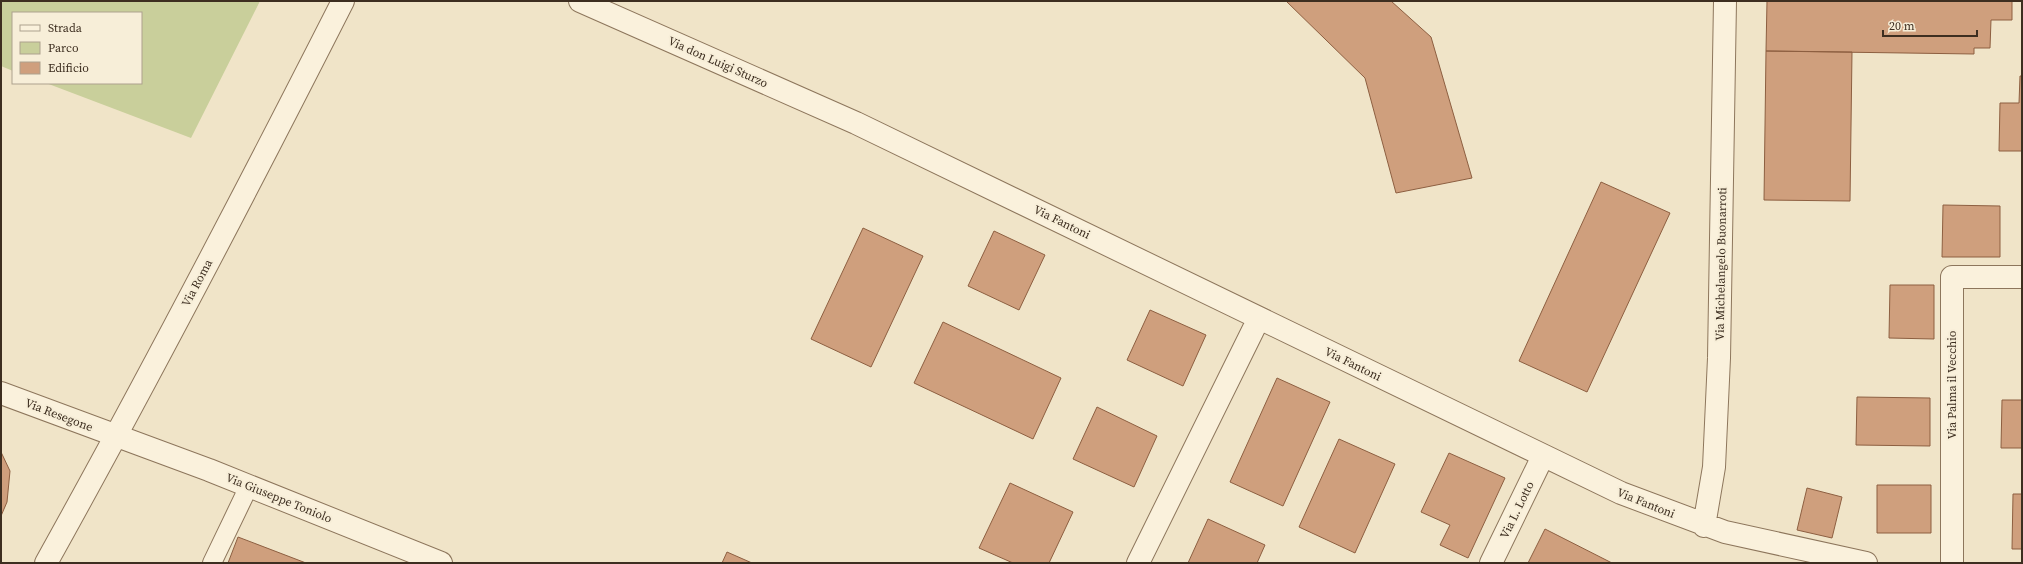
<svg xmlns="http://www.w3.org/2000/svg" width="2023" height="564" font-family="'Source Serif 4',serif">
  <rect width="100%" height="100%" fill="#f0e4c8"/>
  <path fill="#c9cf9b" d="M1 1H260L191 138 46 83H141V13H13V71L1 66Z"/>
  <path fill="#cf9f7d" stroke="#8d5f41" d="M1286 1H1391L1431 37 1472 178 1396 193 1365 78Z
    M1767 1H2012V20H1991L1990 48H1974V54L1766 51Z
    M1766 51 1852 52 1850 201 1764 200Z
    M2020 76H2022V151H1999L2000 103H2019Z
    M1601 182 1670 213 1587 392 1519 361Z
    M1943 205 2000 206V257H1942Z
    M863 228 923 256 871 367 811 339Z
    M994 231 1045 255 1019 310 968 286Z
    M1890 285H1934V339L1889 338Z
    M1150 310 1206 335 1183 386 1127 360Z
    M943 322 1061 378 1033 439 914 383Z
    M1277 378 1330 402 1283 506 1230 482Z
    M1857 397 1930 398V446L1856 445Z
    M2002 400H2022V448H2001Z
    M1097 407 1157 436 1134 487 1073 459Z
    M1339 439 1395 464 1355 553 1299 527Z
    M1 452 10 471 7 502 1 516Z
    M1449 453 1505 478 1468 558 1440 545 1450 525 1421 512Z
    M1010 483 1073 512 1049 563H1013L979 548Z
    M1877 485H1931V533H1877Z
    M1807 488 1842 497 1832 538 1797 530Z
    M2013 494H2022V549H2012Z
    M1208 519 1265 545 1257 563H1188Z
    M1545 529 1612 563H1528Z
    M238 537 306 563H228Z
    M727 552 752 563H722Z"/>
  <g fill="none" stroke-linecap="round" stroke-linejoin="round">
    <g stroke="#8d765c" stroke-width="20">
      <path id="service" d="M212 563 249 486"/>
    </g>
    <g stroke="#8d765c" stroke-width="24">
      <path id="minor" d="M580 1 856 123 1621 493 1725 532 1866 563
        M1 393 209 470 441 563
        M1704 526 1714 467 1719 358 1725 1
        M46 563C149 378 247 190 343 1
        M1138 563 1259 318
        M1491 563 1543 456
        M1952 563V277H2022"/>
    </g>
    <use href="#service" stroke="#faf1dc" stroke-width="18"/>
    <use href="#minor" stroke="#faf1dc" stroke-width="22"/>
  </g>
  <g text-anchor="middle" stroke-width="4" stroke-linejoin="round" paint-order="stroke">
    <g font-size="12" fill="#3d2e20" stroke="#f7eed8">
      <text transform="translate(718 62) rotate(24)" y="4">Via don Luigi Sturzo</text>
      <text transform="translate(1062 222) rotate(26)" y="4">Via Fantoni</text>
      <text transform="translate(1721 264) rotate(-89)" y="4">Via Michelangelo Buonarroti</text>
      <text transform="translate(197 283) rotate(-62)" y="4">Via Roma</text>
      <text transform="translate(1353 364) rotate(26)" y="4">Via Fantoni</text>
      <text transform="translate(1952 385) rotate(-90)" y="4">Via Palma il Vecchio</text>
      <text transform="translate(59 415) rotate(21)" y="4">Via Resegone</text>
      <text transform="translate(279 498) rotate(22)" y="4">Via Giuseppe Toniolo</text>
      <text transform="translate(1646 503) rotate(22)" y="4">Via Fantoni</text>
      <text transform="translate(1517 510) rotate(-64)" y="4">Via L. Lotto</text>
    </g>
  </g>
  <rect width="2023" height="564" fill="none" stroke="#3d2e20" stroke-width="4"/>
  <rect x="12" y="12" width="130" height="72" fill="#f7eed8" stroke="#ada18e"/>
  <rect x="20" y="25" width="20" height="6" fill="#faf1dc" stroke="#ada18e"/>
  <text x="48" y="32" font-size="12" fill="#3d2e20">Strada</text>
  <rect x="20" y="42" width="20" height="12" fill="#c9cf9b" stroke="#ada18e"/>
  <text x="48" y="52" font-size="12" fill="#3d2e20">Parco</text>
  <rect x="20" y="62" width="20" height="12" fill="#cf9f7d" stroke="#ada18e"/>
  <text x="48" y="72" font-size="12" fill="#3d2e20">Edificio</text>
  <path d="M1883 30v6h94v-6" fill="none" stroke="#3d2e20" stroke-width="2"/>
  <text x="1889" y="30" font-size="12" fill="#3d2e20" stroke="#f7eed8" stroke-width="3" paint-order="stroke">20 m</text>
</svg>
